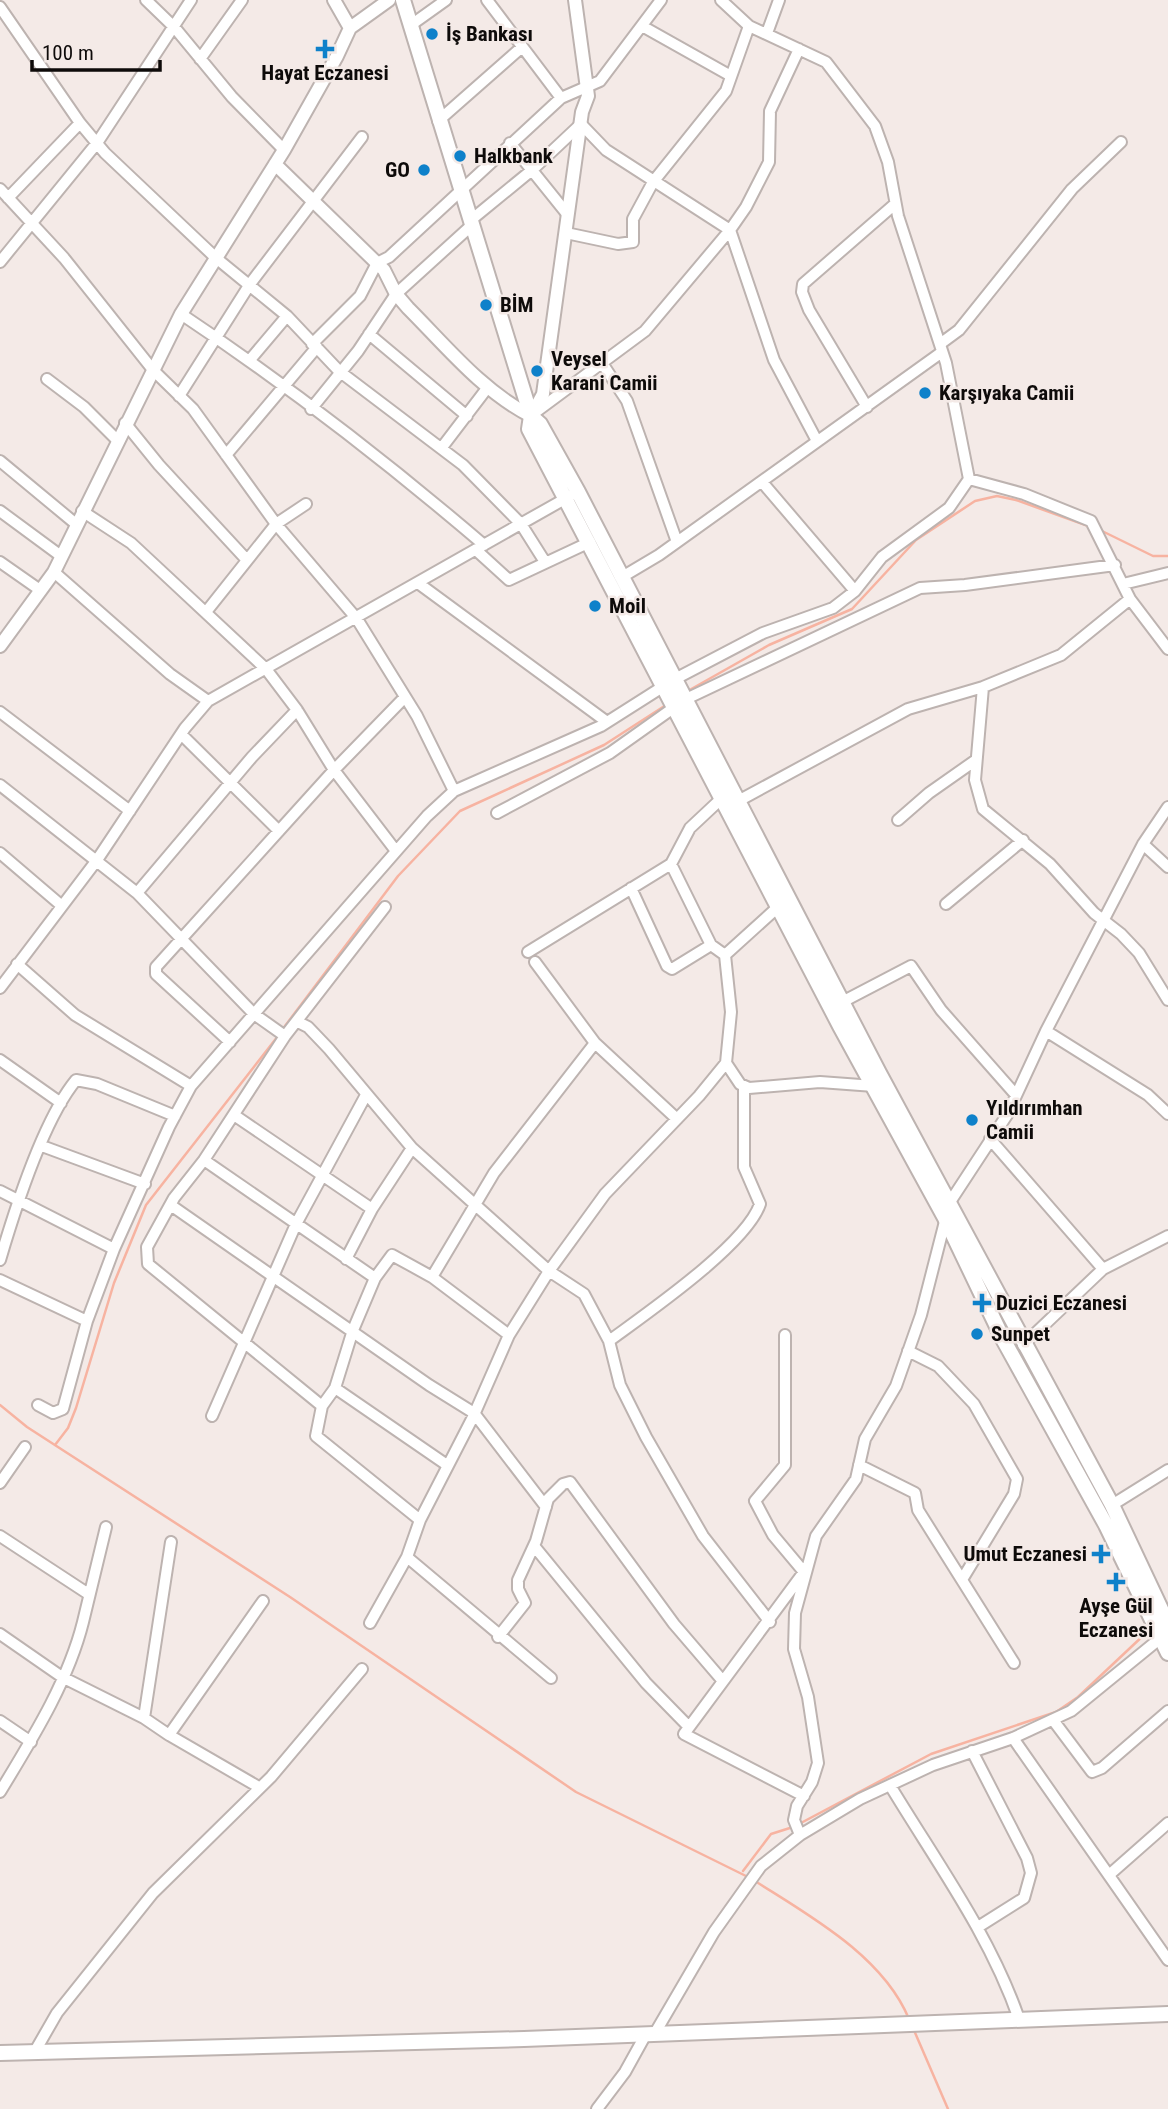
<svg xmlns="http://www.w3.org/2000/svg" width="1168" height="2109" font-family="'Roboto Condensed',sans-serif">
  <rect width="100%" height="100%" fill="#f4eae7"/>
  <g fill="none" stroke-linecap="round" stroke-linejoin="round">
    <path stroke="#f7b3a1" stroke-width="2.5" d="M1100 530 1153 556H1168
      M686 692 769 645 852 609 916 540 975 501 997 496 1016 500 1091 527
      M282 1030 398 876 460 811 604 745 666 705
      M0 1405 27 1427 290 1597 576 1792 750 1878
      M55 1445 68 1428 76 1408 114 1283 146 1205 278 1036
      M799 1824 931 1754 1056 1712 1078 1697 1146 1633 1145 1621
      M743 1871 771 1834 793 1827
      M755 1881C810 1916 883 1956 909 2019
      M913 2028 948 2109"/>
    <g stroke="#bdb3b0" stroke-width="14">
      <path id="minor" d="M146 0 175 28 232 97 284 150
        M487 0 561 98
        M0 7 80 123 105 153 216 258 287 316 339 371 463 465 521 524 545 562
        M411 25 446 0
        M642 26 731 76
        M767 33 779 0
        M200 59 242 0
        M438 121 522 47
        M510 143 568 215
        M0 189 64 258 153 370 193 409 276 524 357 619 417 716 454 791
        M8 198 80 123
        M471 220 532 170 581 124 606 150 730 230 774 360 817 441
        M566 233 618 244 633 242V219L653 182 726 91 749 26
        M0 262 97 143 191 0
        M181 314C286 384 388 463 484 545
        M369 334 467 416
        M312 344 360 296 377 263 389 257 561 98 600 81 661 0
        M940 344 959 330 1072 189 1121 142
        M249 361 287 316
        M602 363 627 401 677 542
        M47 379 84 407 117 440
        M179 396 250 284 362 137
        M867 407 809 310 802 292 803 284 895 204
        M311 409 358 351 396 294 472 225
        M533 414 645 331 730 230 746 207 769 162 770 111 799 49
        M125 423 159 465 246 559
        M443 446 488 387
        M226 455 317 347
        M0 461 76 524
        M969 479 1024 494 1091 521 1130 599 1168 649
        M762 482 855 591
        M0 511 61 556
        M82 511 131 543 266 669 297 710 334 770 396 851
        M476 550 509 580 590 542
        M0 562 40 590
        M54 572 170 674 208 701
        M622 577 659 555 942 352
        M418 583 607 722
        M1123 584 1168 573
        M206 612 276 524 306 504
        M983 687 975 780 983 809 1050 864 1094 913 1121 934 1139 953 1168 1000
        M0 712 130 811
        M181 734 279 831
        M0 785 137 893 254 1014 285 1036
        M740 800 908 709 983 687 1061 655 1130 599
        M497 813 610 753 686 699 920 588 965 585 1115 565
        M898 820 929 793 976 760
        M1143 844 1168 867
        M0 853 62 906
        M631 888 667 966 672 969 711 945
        M137 893 252 757 297 710
        M946 904 1023 840
        M528 952 671 864 690 828 722 798
        M725 955 778 907
        M535 962 595 1043 677 1119
        M17 964 75 1015 191 1086
        M0 988 97 860 185 728 208 701 570 496
        M844 1001 911 966 941 1010 1016 1095
        M298 1022 308 1027 329 1049 412 1148 549 1271 584 1294 609 1341 620 1385 646 1437 703 1536 770 1622
        M1046 1031 1148 1095 1168 1114
        M230 1042 156 974V967L334 770 405 697
        M0 1060 61 1103
        M726 1063 740 1084 749 1088 820 1082 874 1086
        M234 1115 372 1209
        M990 1139 1103 1269
        M42 1146 145 1184
        M204 1160 375 1278
        M0 1191 114 1249
        M172 1206 429 1385 474 1413 546 1507
        M346 1259 372 1209 412 1148
        M0 1260C15 1209 43 1120 76 1080L97 1084 175 1116
        M432 1277 494 1173 595 1043
        M0 1280 87 1321
        M785 1335V1465L755 1501 773 1535 804 1572 684 1734 804 1796
        M609 1341C647 1313 746 1245 760 1204L744 1167V1086
        M1023 1345 1103 1269 1168 1236
        M908 1351 938 1366 974 1404 1017 1479 1014 1494 963 1578
        M335 1388 447 1465
        M38 1405 53 1413 63 1409 87 1321 114 1249 169 1127 191 1086 427 816 454 791 601 726 675 679 763 633 833 608 855 591 882 557 949 508 969 479 946 363 898 216 888 162 875 126 826 62 749 26 721 0
        M322 1406 148 1264 147 1247 174 1198 204 1160 285 1036 385 907
        M212 1416 296 1224 366 1095
        M859 1465 915 1493 918 1510 1014 1663
        M0 1483 25 1447
        M1112 1505 1168 1470
        M420 1520 316 1436 322 1406 335 1388 353 1330 375 1278 392 1255 432 1277 509 1335
        M0 1536 87 1593
        M534 1546 646 1683 689 1727
        M407 1557 551 1678
        M370 1623 407 1557 420 1520 473 1417 509 1335 549 1271 605 1194 699 1096 726 1063 731 1012 725 955 711 945 671 864
        M0 1634 62 1677 144 1718 169 1735
        M498 1637 525 1603 518 1589V1580L536 1541 548 1499 563 1484 570 1482 674 1624 722 1680
        M144 1718 171 1542
        M1053 1720 1092 1772 1102 1768 1168 1711
        M0 1721 31 1742
        M1013 1738 1168 1960
        M972 1751 1027 1858 1031 1873 1024 1898 978 1927
        M257 1786 169 1735 263 1601
        M891 1787C937 1863 990 1935 1019 2019
        M0 1792C32 1739 68 1682 83 1622 91 1590 98 1559 106 1527
        M800 1835 794 1820 797 1806 812 1782 818 1763 808 1697 794 1649 795 1613 816 1536 856 1479 865 1439 896 1386 921 1315 950 1202 1007 1115 1046 1031 1143 844 1168 807
        M1109 1875 1168 1823
        M655 2033 714 1932 761 1866 800 1835 860 1799 933 1765 1013 1738 1071 1711 1168 1632
        M34 2053 57 2013 153 1893 271 1777 362 1669
        M597 2109 625 2072 646 2034"/>
    </g>
    <g stroke="#bdb3b0" stroke-width="16">
      <path id="tertiary" d="M334 0 350 28
        M275 164 384 270 396 294 408 308C446 346 482 391 531 416L543 394 582 112 588 96 575 0
        M0 646 54 572 181 314 284 150 337 56 350 28 389 0"/>
    </g>
    <g stroke="#bdb3b0" stroke-width="18">
      <path id="secondary" d="M403 0 531 416 529 429 840 1026 945 1218 1003 1339 1106 1525 1168 1653
        M531 416 540 424 578 492 879 1073 1112 1505 1168 1624
        M0 2053 524 2039 1168 2014"/>
    </g>
    <use href="#minor" stroke="#fff" stroke-width="10"/>
    <use href="#tertiary" stroke="#fff" stroke-width="12"/>
    <use href="#secondary" stroke="#fff" stroke-width="14"/>
  </g>
  <g fill="#0e81ca" stroke="#f4eae7" stroke-width="2.5">
    <circle cx="432" cy="34" r="7"/>
    <path d="M321.5 38.5h7v7h7v7h-7v7h-7v-7h-7v-7h7z"/>
    <circle cx="460" cy="156" r="7"/>
    <circle cx="424" cy="170" r="7"/>
    <circle cx="486" cy="305" r="7"/>
    <circle cx="537" cy="371" r="7"/>
    <circle cx="925" cy="393" r="7"/>
    <circle cx="595" cy="606" r="7"/>
    <circle cx="972" cy="1120" r="7"/>
    <path d="M978.5 1292.5h7v7h7v7h-7v7h-7v-7h-7v-7h7z"/>
    <circle cx="977" cy="1334" r="7"/>
    <path d="M1097.5 1543.5h7v7h7v7h-7v7h-7v-7h-7v-7h7z"/>
    <path d="M1112.5 1571.5h7v7h7v7h-7v7h-7v-7h-7v-7h7z"/>
  </g>
  <g text-anchor="middle" stroke-width="5" stroke-linejoin="round" paint-order="stroke">
    <g font-size="21" font-weight="bold" fill="#0e0b0a" stroke="#f4eae7" text-anchor="start">
      <text x="446" y="41">İş Bankası</text>
      <text x="325" y="80" text-anchor="middle">Hayat Eczanesi</text>
      <text x="474" y="163">Halkbank</text>
      <text x="410" y="177" text-anchor="end">GO</text>
      <text x="500" y="312">BİM</text>
      <text x="551" y="366">Veysel<tspan x="551" dy="24">Karani Camii</tspan></text>
      <text x="939" y="400">Karşıyaka Camii</text>
      <text x="609" y="613">Moil</text>
      <text x="986" y="1115">Yıldırımhan<tspan x="986" dy="24">Camii</tspan></text>
      <text x="996" y="1310">Duzici Eczanesi</text>
      <text x="991" y="1341">Sunpet</text>
      <text x="1087" y="1561" text-anchor="end">Umut Eczanesi</text>
      <text x="1116" y="1613" text-anchor="middle">Ayşe Gül<tspan x="1116" dy="24">Eczanesi</tspan></text>
    </g>
  </g>
  <path d="M32 60v10h128v-10" fill="none" stroke="#0e0b0a" stroke-width="3.5"/>
  <text x="42" y="60" font-size="21" fill="#0e0b0a" stroke="#f4eae7" stroke-width="5" paint-order="stroke">100 m</text>
</svg>
